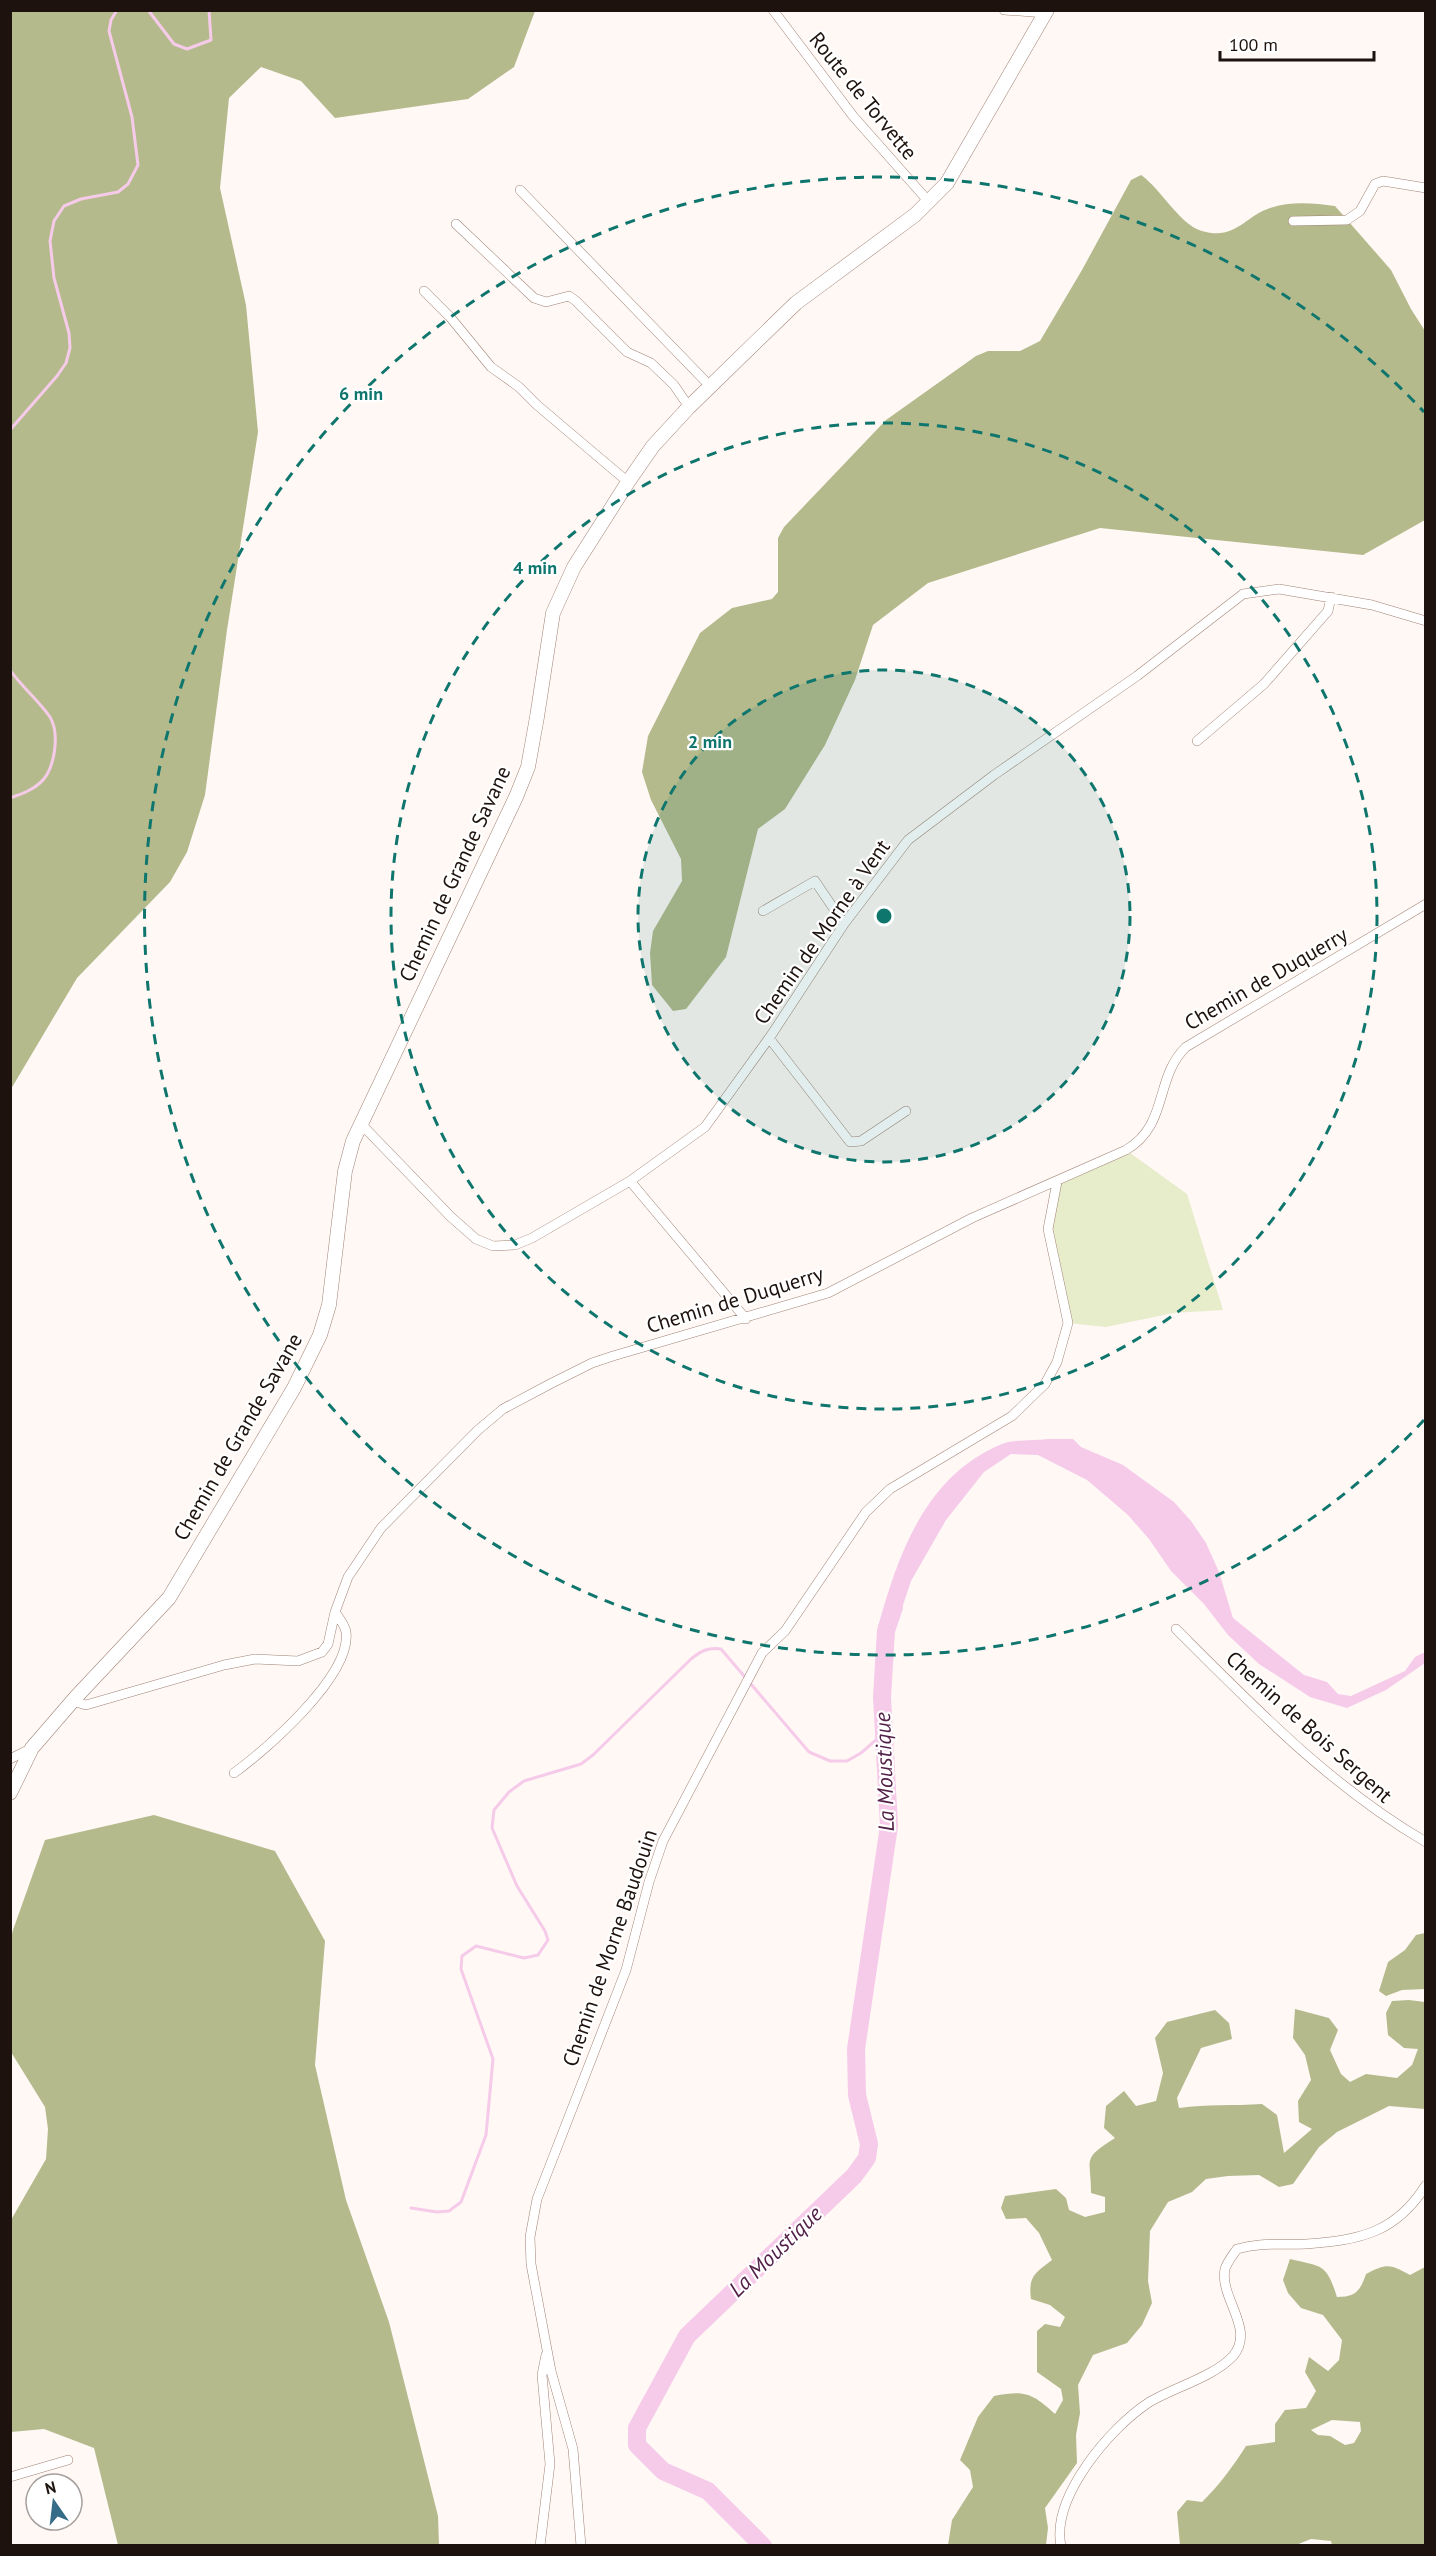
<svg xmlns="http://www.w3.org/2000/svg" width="1436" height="2556" font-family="'PT Sans',sans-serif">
  <rect width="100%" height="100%" fill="#fff8f5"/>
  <path fill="#e7ecca" d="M1126 1150 1187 1194 1223 1310 1173 1313 1106 1327 1068 1323 1048 1229 1057 1182Z"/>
  <path fill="#b4ba8c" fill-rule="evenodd" d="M11 10 535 11 514 67 468 99 335 118 301 81 261 67 229 98 220 188 246 305 258 432 227 630 205 795 187 852 170 882 77 978 11 1089Z
    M1141 175C1161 189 1180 225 1202 231 1235 241 1245 216 1270 208 1291 201 1313 203 1335 206L1391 270 1411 309 1425 331V520L1363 555 1100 528 928 583 873 625 855 680 825 745 785 809 758 829 726 957 686 1009 673 1011 652 985 650 953 653 931 682 881 681 859 651 800 642 772 648 736 700 633 732 608 772 599 778 592V538L784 527 886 420 976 356 988 351H1020L1040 341 1082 270 1131 180Z
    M154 1815 275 1851 325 1941 315 2065 346 2200 389 2322 438 2516 439 2545H118L94 2448 44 2429 11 2432V2220L46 2159 48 2129 45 2107 11 2052 10 1942 13 1930 45 1840Z
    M1425 1933V1989L1402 1990 1386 1996 1379 1991 1388 1962 1405 1950 1416 1935Z
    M1409 2000 1425 2002V2109L1389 2106 1337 2132 1319 2147 1293 2184 1279 2187 1259 2175 1228 2176 1206 2179 1192 2192 1168 2202 1150 2231 1148 2281 1152 2303 1142 2325 1127 2343 1093 2355 1078 2385 1080 2413 1076 2435 1077 2463 1045 2508 1048 2528 1046 2545H948L952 2520 973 2487 970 2470 960 2460 978 2417 994 2396C1025 2390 1032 2393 1055 2414L1063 2400 1061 2389 1037 2372V2331L1045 2324 1060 2327 1065 2317 1050 2305 1031 2299C1028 2276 1035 2273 1052 2260L1039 2233 1026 2218 1006 2219 1001 2208 1005 2196 1056 2189 1066 2198 1069 2210 1085 2217 1105 2212V2197L1091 2193C1091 2157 1081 2160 1115 2138L1104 2128 1106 2106 1124 2091 1136 2106 1156 2101 1163 2073 1155 2038 1167 2022 1215 2010 1229 2023 1232 2039 1201 2048 1177 2098 1179 2108C1207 2104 1234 2106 1262 2104L1277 2115 1284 2153 1312 2129 1299 2122 1298 2101 1311 2080 1305 2055 1293 2038 1295 2009 1329 2018 1338 2030 1330 2050 1341 2074 1350 2082 1366 2074 1397 2078 1412 2065 1418 2049 1404 2048 1388 2035 1386 2013 1392 2001Z
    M1290 2259C1323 2267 1326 2263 1337 2297 1356 2297 1360 2291 1366 2274 1387 2263 1390 2264 1410 2275L1425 2267V2545H1332L1331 2541 1311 2539 1296 2545H1180L1177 2512 1187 2500 1202 2502C1218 2487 1234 2465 1246 2446L1275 2442V2424L1285 2410 1306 2408 1316 2391 1305 2372 1309 2357 1328 2371 1339 2360 1342 2340 1323 2315 1301 2308 1288 2293 1283 2280ZM1332 2420 1360 2422 1361 2431 1354 2443 1345 2445 1330 2436 1318 2435 1311 2430Z"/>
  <path fill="#f6cbea" d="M1048 1439H1073L1081 1447 1123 1465 1174 1502 1191 1521 1206 1543 1219 1572 1233 1618 1304 1675 1327 1682 1338 1694 1351 1696 1405 1671 1415 1657 1425 1652V1663L1386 1690 1347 1708 1310 1697 1259 1664 1228 1635 1204 1604 1171 1571 1149 1539 1128 1515 1087 1480 1038 1455 1011 1454 984 1472 946 1520 911 1581 894 1632 878 1627C898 1554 926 1475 1002 1444 1015 1439 1034 1441 1048 1439Z"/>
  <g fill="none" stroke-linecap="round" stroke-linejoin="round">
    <path stroke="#f6cbea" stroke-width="3" d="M148 10 174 44 187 49 211 40 209 10
      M10 430 57 376 66 363 70 348 69 333 54 278 50 241 54 221 64 206 81 199 118 192 128 184 138 165 132 117 109 31 111 20 117 10
      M10 670C22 687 39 701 50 717 60 734 55 770 40 783 31 791 21 794 10 798
      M411 2208 437 2212 449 2211 461 2202 486 2135 493 2059 461 1969 462 1956 476 1946 524 1958 538 1955 548 1940 545 1931 517 1886 492 1828 494 1810 509 1792 524 1781 581 1764 593 1755 691 1659C701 1651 708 1647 721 1649L809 1752 830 1761H847L861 1753 884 1733"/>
    <path stroke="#f6cbea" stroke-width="18" d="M763 2546 708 2491 663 2471 637 2445V2428L687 2336 854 2176 867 2158 869 2144 857 2095 856 2049 889 1826 882 1697 886 1631 894 1607"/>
    <g stroke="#a18376" stroke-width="10">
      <path id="street" d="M773 10 853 116 929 202
        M1004 10 1046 13
        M520 190 711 387
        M1293 221 1347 220 1360 211 1375 184 1383 181 1426 188
        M456 224 534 298 546 302 569 296 576 301 627 352 651 363 674 385 689 407
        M424 291 450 317 491 367 519 387 537 405 628 482
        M1197 741 1264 684 1328 611 1331 597
        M763 911 815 881 844 924
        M769 1038 850 1142 861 1141 906 1111
        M359 1125 365 1128 451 1217 476 1239 493 1246 515 1245 532 1238 630 1181 705 1127 772 1034 844 924 908 840 994 775 1137 676 1243 594 1279 589 1372 605 1426 621
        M630 1181 746 1319
        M1176 1629C1253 1706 1331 1787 1426 1842
        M72 1701 86 1705 224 1665 255 1659 298 1661 322 1652 328 1644 335 1612 348 1577 381 1528 478 1430 503 1409 550 1384 592 1363 613 1356 828 1293 972 1218 1126 1150C1169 1125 1154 1078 1186 1047L1426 904
        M10 1759 32 1748
        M234 1773C267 1749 352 1675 346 1632 345 1625 339 1618 335 1612
        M10 2477 68 2460
        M540 2546 550 2464 542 2375 546 2355
        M581 2546 573 2449 551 2371 531 2264 530 2237 537 2199 626 1970 649 1882 663 1841 762 1653 785 1631 866 1512 890 1489 1012 1416 1045 1384 1057 1362 1068 1323 1048 1229 1057 1182
        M1061 2546C1051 2497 1110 2428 1148 2403 1172 2388 1214 2377 1233 2356 1256 2329 1219 2298 1225 2269 1227 2262 1233 2255 1237 2249 1260 2242 1282 2245 1306 2244 1360 2240 1396 2233 1426 2185"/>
    </g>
    <g stroke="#a18376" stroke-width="15">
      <path id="secondary" d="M10 1793 32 1748 76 1697 169 1598 294 1388 320 1335 329 1305 345 1171 353 1141 516 797 528 767 537 717 553 613 574 567 628 482 653 446 689 407 796 303 915 215 947 183 1047 10"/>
    </g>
    <use href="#street" stroke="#fff" stroke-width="9"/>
    <use href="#secondary" stroke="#fff" stroke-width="14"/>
  </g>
  <circle cx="884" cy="916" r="246" fill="#0f766e" fill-opacity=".12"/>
  <g fill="none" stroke="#0f766e" stroke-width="3" stroke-dasharray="10 8">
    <circle cx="884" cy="916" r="246"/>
    <circle cx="884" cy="916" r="493"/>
    <path d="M1424 1420A739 739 0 1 1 1424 412"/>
  </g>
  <g text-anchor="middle" stroke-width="4.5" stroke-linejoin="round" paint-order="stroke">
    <g font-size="21" fill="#1d120d" stroke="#fff">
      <text transform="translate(863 96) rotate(51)" y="7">Route de Torvette</text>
      <text transform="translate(455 874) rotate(-65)" y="7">Chemin de Grande Savane</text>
      <text transform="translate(822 932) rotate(-55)" y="7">Chemin de Morne à Vent</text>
      <text transform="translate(1266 979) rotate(-30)" y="7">Chemin de Duquerry</text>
      <text transform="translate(735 1300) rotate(-17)" y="7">Chemin de Duquerry</text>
      <text transform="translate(238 1437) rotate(-60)" y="7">Chemin de Grande Savane</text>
      <text transform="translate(1309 1727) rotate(42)" y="7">Chemin de Bois Sergent</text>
      <text transform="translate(610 1948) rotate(-71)" y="7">Chemin de Morne Baudouin</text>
    </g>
    <g font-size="22" font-style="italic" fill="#522048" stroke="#fff">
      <text transform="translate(884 1772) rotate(-92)" y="8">La Moustique</text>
      <text transform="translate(775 2251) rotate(-44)" y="8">La Moustique</text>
    </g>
  </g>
  <circle cx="884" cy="916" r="9" fill="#0f766e" stroke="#fff" stroke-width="3"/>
  <g font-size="18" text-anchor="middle" font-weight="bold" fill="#0f766e" stroke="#fff" stroke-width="4.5" stroke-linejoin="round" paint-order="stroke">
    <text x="361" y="400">6 min</text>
    <text x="535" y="574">4 min</text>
    <text x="710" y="748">2 min</text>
  </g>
  <rect width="1436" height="2556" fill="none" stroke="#1d120d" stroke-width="24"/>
  <g transform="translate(54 2502) rotate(346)"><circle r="28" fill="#ffffff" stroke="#a5a09e" stroke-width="1.5"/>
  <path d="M0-4.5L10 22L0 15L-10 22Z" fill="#366c88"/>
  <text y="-9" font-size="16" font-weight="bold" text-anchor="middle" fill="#1d120d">N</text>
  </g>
  <path d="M1220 51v9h154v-9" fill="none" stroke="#1d120d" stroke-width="3"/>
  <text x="1229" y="51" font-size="18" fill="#1d120d" stroke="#ffffff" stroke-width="4.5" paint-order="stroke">100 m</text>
</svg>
